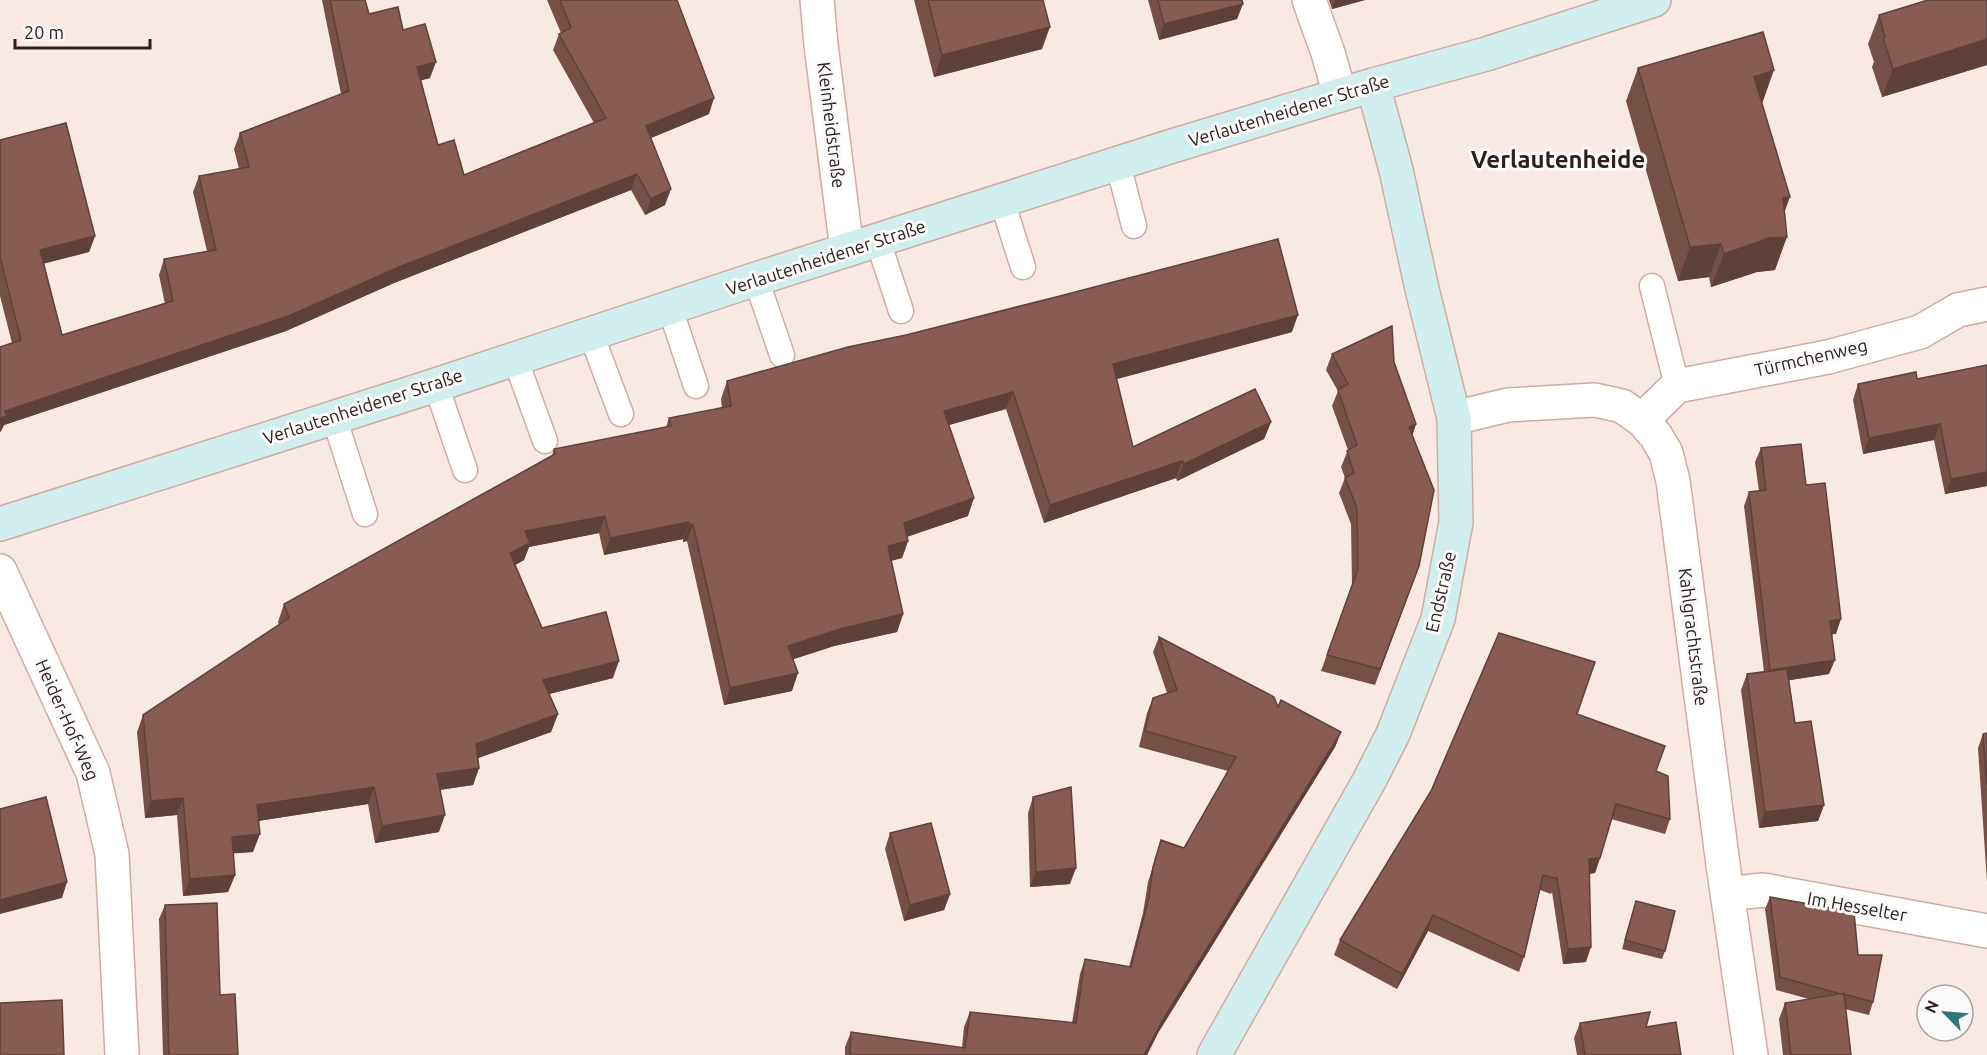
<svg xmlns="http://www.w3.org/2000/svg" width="1987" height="1055" font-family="Ubuntu,sans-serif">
  <rect width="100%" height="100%" fill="#f9e9e5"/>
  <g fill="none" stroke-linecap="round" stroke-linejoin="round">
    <g stroke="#d1aba2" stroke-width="27">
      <path id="service" d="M1118 164 1134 226
        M1002 201 1023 267
        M878 241 901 311
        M756 279 782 355
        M1652 286 1677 386
        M670 308 696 386
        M591 334 621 414
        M515 358 545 441
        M436 385 465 470
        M334 417 365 514"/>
    </g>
    <g stroke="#d1aba2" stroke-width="36">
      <path id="minor" d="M817 0 821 45 847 250
        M1309 0 1328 53 1340 95
        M1454 418 1508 405 1595 400 1622 406 1642 420 1656 436 1666 453 1673 481 1724 872 1751 1055
        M1642 420 1677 386 1828 357 1920 332 1958 310 1987 304
        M0 571 93 773 112 854 122 1055
        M1727 894 1763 890 1987 931"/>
    </g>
    <g stroke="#d1aba2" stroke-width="36">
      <path id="secondary" d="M0 524 436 385 756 279 1169 147 1373 85 1486 54 1654 0
        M1214 1055 1369 781 1393 734 1438 619 1456 522 1454 418 1422 289 1396 170 1373 85"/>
    </g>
    <use href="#service" stroke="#fff" stroke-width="24"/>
    <use href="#minor" stroke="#fff" stroke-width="33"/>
    <use href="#secondary" stroke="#d0eeee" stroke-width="33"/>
  </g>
  <path fill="#764f47" d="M322 0H365L369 14 403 30 430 78 421 80 438 145 464 175 594 123 553 50 559 34 561 33 547 0H677L709 114 651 138 665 205 645 215 631 190 394 283 286 331 4 425 1 431 0 432V347L12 343 0 296V140L95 236 89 252 44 263 62 335 165 304 159 275 164 259 207 251 193 192 199 176 239 169 234 149 240 133 341 94Z
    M914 0H1043L1042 49 934 77Z
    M1148 0H1242L1237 19 1159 40Z
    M1329 0H1365L1332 9Z
    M1987 0V65L1882 97 1872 67 1874 62 1868 44 1879 15Z
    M1638 68 1762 104 1784 212 1775 270 1757 272 1711 287 1709 277 1678 281 1626 101Z
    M1292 332 1116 379 1133 447 1271 422 1264 439 1177 481 1176 478 1044 523 1006 409 949 425 968 516 907 537 908 541 902 558 891 561 903 614 897 632 834 646 793 659 792 691 724 705 687 541 683 542V539L604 555 599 533 529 547 524 560 515 565 542 628 613 678 549 694 558 714 551 732 478 758 479 768 473 785 440 790 439 832 375 843 368 804 258 821 253 852 233 853 235 875 228 892 183 896 177 815 145 818 137 732 143 715 279 625 278 622 284 604 552 456 554 449 666 427 669 418 722 408 721 399 727 381Z
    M1332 354 1394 362 1416 424 1412 435 1419 566 1375 685 1321 671 1352 585 1351 524 1339 493 1345 478 1341 467 1348 450 1332 406 1338 391 1326 370Z
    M1987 365V486L1945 494 1934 440 1863 454 1853 400 1858 384 1917 379Z
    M1761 448 1806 485 1836 634H1831L1829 674 1789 680 1795 723 1824 805 1818 821 1759 828 1741 690 1747 674 1764 672 1744 506 1749 492 1759 491 1755 462Z
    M1159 637 1278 707 1341 732 1335 747 1158 1033 1147 1055H845V1047L851 1032 962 1048 964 1027 970 1012 1072 1023 1080 974 1085 959 1129 967 1143 913 1148 882 1161 840 1184 848 1228 771 1139 747 1147 713 1153 698 1167 693 1153 652Z
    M1577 714 1656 771 1670 819 1665 834 1611 819 1600 858 1595 873 1590 874 1586 962 1563 964 1552 892 1551 894 1540 890 1524 957 1519 972 1428 931 1397 989 1334 955 1340 940 1431 791Z
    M1987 733V882L1978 748 1983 734Z
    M1033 797 1070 884 1030 887 1028 813Z
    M890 833 950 894 944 910 904 921 885 849Z
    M1770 897 1858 955 1873 1002 1869 1015 1845 1009 1851 1055H1783L1779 1019 1785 1003 1809 999 1776 990 1765 909Z
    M1636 901 1665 951 1662 959 1622 949Z
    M165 905 238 1055H163L159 919Z
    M1580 1023 1646 1027 1681 1055H1577L1574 1038Z"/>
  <path fill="#60403a" d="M1335 0H1365L1332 9Z
    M1243 4 1237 19 1159 40 1164 24Z
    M1050 27 1042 49 934 77 942 55Z
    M1987 39V65L1882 97 1893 69Z
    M436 62 430 78 412 83 417 67Z
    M1774 70 1762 104 1754 77Z
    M714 98 709 114 641 142 646 126Z
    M637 174 631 190 394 283 286 331 4 425 1 431 0 432V418L5 411 399 267Z
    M671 189 665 205 645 215 651 199Z
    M1790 197 1778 230 1783 198Z
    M95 236 89 252 35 266 40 250Z
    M1787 237 1775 270 1757 272 1711 287 1724 254 1769 238Z
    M1721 244 1709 277 1678 281 1690 247Z
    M1298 315 1292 332 1106 382 1113 364Z
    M1013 392 1006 409 938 428 944 411Z
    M1271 422 1264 439 1177 481 1184 464Z
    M1416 424 1411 440 1409 427Z
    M1940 424 1934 440 1863 454 1869 438Z
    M1182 461 1176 478 1044 523 1050 505Z
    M1987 472V486L1945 494 1951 479Z
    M974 498 968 516 897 540 904 523Z
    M605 516 599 533 529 547 524 560 504 571 510 553 525 531Z
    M689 522 683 539 604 555 610 538Z
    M693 524 687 541 683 542 689 525Z
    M908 541 902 558 882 563 888 546Z
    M903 614 897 632 834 646 782 663 788 646 840 629Z
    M1841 619 1836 634 1825 635 1830 621Z
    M1835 660 1829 674 1765 684 1770 670Z
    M619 661 613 678 537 697 543 680Z
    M798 673 792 691 724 705 730 688Z
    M558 714 551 732 470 761 476 744Z
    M1341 732 1335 747 1158 1033 1147 1055H1144L1164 1018Z
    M479 768 473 785 430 791 437 774Z
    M374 787 368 804 251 822 257 805Z
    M183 798 177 815 145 818 151 801Z
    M1824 805 1818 821 1759 828 1765 812Z
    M445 815 439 832 375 843 382 826Z
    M260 834 253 852 226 854 232 837Z
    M1600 858 1595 873 1584 874 1589 859Z
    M1076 868 1070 884 1030 887 1036 872Z
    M235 875 228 892 183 896 190 879Z
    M67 882 62 898 0 914V900Z
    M950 894 944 910 904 921 910 905Z
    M1433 915 1428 931 1397 989 1402 974Z
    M1591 947 1586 962 1563 964 1568 949Z"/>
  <path fill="#895c53" stroke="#60403a" stroke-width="1.5" d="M330 0H365L369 14 398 7 403 30 425 24 436 62 417 67 438 145 454 140 464 175 606 118 559 34 571 28 560 0H677L714 98 646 126 671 189 651 199 637 174 399 267 291 315 5 411 7 416 0 418V347L21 340 0 257V140L66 123 95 236 40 250 62 335 173 301 164 259 216 250 199 176 249 167 240 133 349 91Z
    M928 0H1043L1050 27 942 55Z
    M1158 0H1242L1243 4 1164 24Z
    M1928 0H1987V39L1893 69 1883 38 1885 37 1879 15Z
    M1763 32 1774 70 1754 77 1790 197 1783 198 1787 237 1769 238 1724 254 1721 244 1690 247 1638 68Z
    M1278 239 1298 315 1113 364 1133 447 1255 389 1271 422 1184 464 1182 461 1050 505 1013 392 944 411 974 498 904 523 908 541 888 546 903 614 840 629 788 646 798 673 730 688 693 524 689 525V522L610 538 605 516 525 531 530 543 510 553 542 628 606 612 619 661 543 680 558 714 476 744 479 768 437 774 445 815 382 826 374 787 257 805 260 834 232 837 235 875 190 879 183 798 151 801 143 715 289 618 284 604 555 454 554 449 671 426 669 418 731 406 727 381 848 347 906 335 1060 296Z
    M1392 326 1394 362 1416 424 1409 427 1434 490 1419 566 1380 669 1327 655 1358 569 1357 508 1345 478 1354 473 1347 451 1357 445 1338 390 1348 384 1332 354Z
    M1987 365V472L1951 479 1940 424 1869 438 1858 384 1916 372 1917 379Z
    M1801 444 1806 485 1825 483 1841 619 1830 621 1835 660 1770 670 1749 492 1766 490 1761 448Z
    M1499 633 1595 662 1577 714 1665 746 1656 771 1668 776 1670 819 1616 804 1600 858 1589 859 1591 947 1568 949 1557 877V879L1543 875 1524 957 1433 915 1402 974 1340 940 1431 791Z
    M1159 637 1274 697 1278 707 1281 700 1341 732 1164 1018 1144 1055H850L851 1032 965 1048 970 1012 1076 1023 1085 959 1131 967 1149 897 1153 867 1161 840 1184 848 1236 757 1145 731 1153 698 1177 690Z
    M1787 669 1795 723 1811 721 1824 805 1765 812 1747 674Z
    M1987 733V786L1983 734Z
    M1071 787 1076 868 1036 872 1033 797Z
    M46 797 67 882 0 900V809Z
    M931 823 950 894 910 905 890 833Z
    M1770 897 1854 912 1858 955H1882L1873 1002 1844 994V993L1841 994 1780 977Z
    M1636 901 1675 911 1665 951 1625 940Z
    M217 903 220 995 235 994 238 1055H169L165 905Z
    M1844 993 1851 1055H1791L1785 1003Z
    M62 1000 64 1055H0V1003Z
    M1650 1012 1646 1027 1676 1022 1681 1055H1585L1580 1023Z"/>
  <g text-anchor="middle" stroke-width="6" stroke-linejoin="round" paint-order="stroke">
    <g font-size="18" fill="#2e201d" stroke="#fafafa">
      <text transform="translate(1289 111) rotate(-17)" y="6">Verlautenheidener Straße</text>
      <text transform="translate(831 125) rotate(83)" y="6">Kleinheidstraße</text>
      <text transform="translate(826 258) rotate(-18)" y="6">Verlautenheidener Straße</text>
      <text transform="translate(1811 358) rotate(-13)" y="6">Türmchenweg</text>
      <text transform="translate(363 407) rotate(-18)" y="6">Verlautenheidener Straße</text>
      <text transform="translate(1441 592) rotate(-77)" y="6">Endstraße</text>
      <text transform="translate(1693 637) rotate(83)" y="6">Kahlgrachtstraße</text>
      <text transform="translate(67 720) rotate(66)" y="6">Heider-Hof-Weg</text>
      <text transform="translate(1857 907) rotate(10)" y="6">Im Hesselter</text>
    </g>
    <g font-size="24" font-weight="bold" fill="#2e201d" stroke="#fafafa">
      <text x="1558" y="168">Verlautenheide</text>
    </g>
  </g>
  <g transform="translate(1945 1013) rotate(295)"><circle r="28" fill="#fafafa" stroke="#a8a3a2" stroke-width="1.5"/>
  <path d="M0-4.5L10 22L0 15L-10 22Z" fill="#2d7778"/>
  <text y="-9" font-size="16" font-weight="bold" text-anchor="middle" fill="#2e201d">N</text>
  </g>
  <path d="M15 39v9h135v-9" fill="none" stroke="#2e201d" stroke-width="3"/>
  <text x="24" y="39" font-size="18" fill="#2e201d" stroke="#fafafa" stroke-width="4.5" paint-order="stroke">20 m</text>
</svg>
